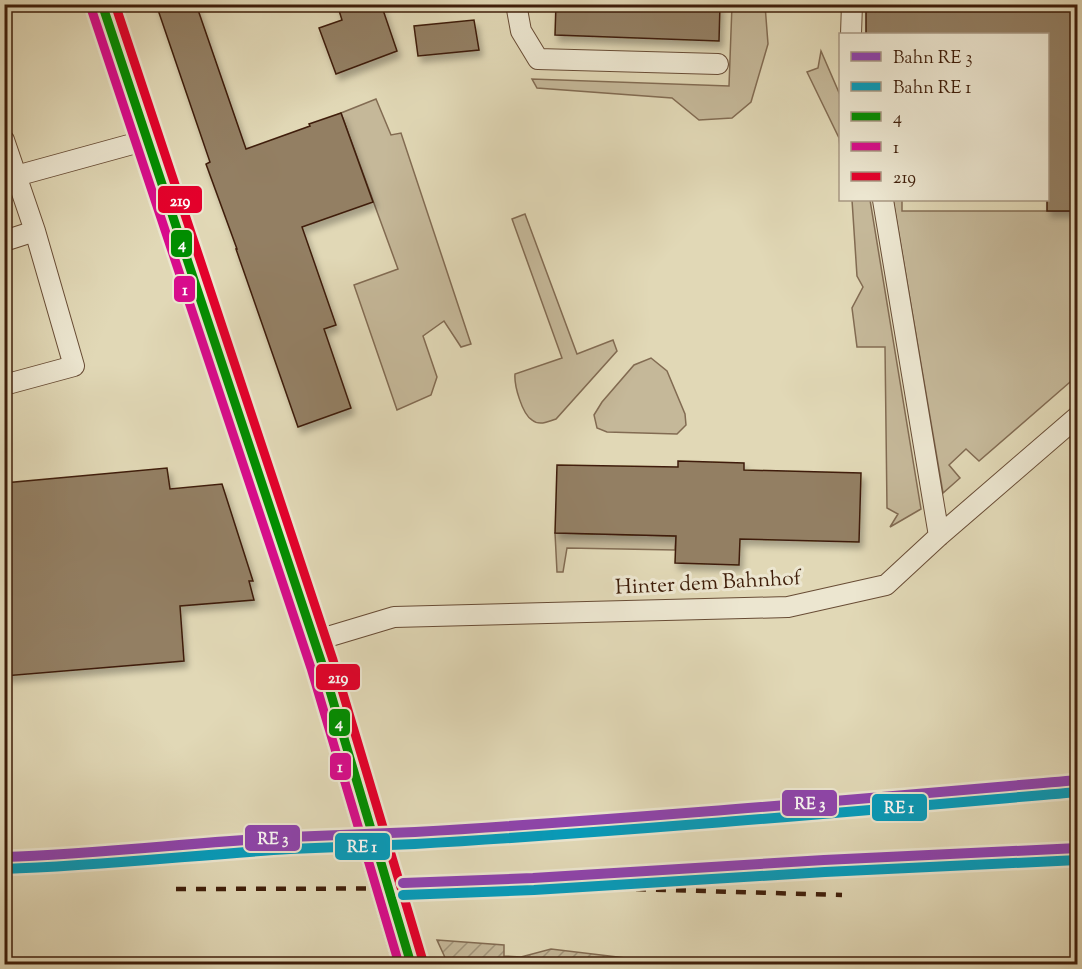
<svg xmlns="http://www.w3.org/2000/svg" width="1082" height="969" font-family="'Sorts Mill Goudy',serif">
  <defs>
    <pattern id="garden-furrows" width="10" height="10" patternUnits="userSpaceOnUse" patternTransform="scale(1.5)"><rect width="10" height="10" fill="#c5b899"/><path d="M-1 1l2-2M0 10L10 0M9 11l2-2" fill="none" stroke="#a1957b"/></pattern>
    <filter id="shadow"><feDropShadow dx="3.5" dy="6" stdDeviation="3" flood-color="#0004"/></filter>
  </defs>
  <rect width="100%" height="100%" fill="#e1d8b6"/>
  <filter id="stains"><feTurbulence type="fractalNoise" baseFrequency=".00333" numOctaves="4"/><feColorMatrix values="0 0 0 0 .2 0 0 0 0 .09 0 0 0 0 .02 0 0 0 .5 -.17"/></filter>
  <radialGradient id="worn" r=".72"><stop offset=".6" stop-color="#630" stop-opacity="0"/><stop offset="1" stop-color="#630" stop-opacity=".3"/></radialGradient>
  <path fill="#c5b899" stroke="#826b52" stroke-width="1.5" d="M732 5H765L768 44 751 102 732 118 699 120 672 98 537 88 532 79 729 86Z
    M821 51 840 95V147L839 138 807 72 818 68Z
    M376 99 391 135 401 133 471 344 461 347 444 321 423 336 437 377 431 395 397 410 354 285 398 269 341 113Z
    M852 200H870L921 509 890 527 898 514 887 508 885 347H857L852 308 863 287 857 276Z
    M893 200H902V211H1077V376L979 461 966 449 949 465 960 478 943 493Z
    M525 214 577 354 613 340 617 351 556 419C548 422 539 426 532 420 522 414 514 385 515 374L562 358 512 219Z
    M651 358 667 371 685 414 686 425 677 434 607 432 597 428 594 415 602 402 634 365Z
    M555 533 676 536 675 550 567 548 563 572H557Z"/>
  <path fill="url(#garden-furrows)" stroke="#826b52" stroke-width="1.5" d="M437 940 504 945V956L521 957 551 949 676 964H448Z"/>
  <path fill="#937f63" stroke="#3f1e0a" stroke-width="1.5" filter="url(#shadow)" d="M156 4H196L246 149 310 126 309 124 341 113 373 202 302 227 336 325 324 329 351 408 298 427 236 249H237L206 164 210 162Z
    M337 4H381L397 51 336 74 319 28 342 20Z
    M556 4H720L719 41 555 35Z
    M866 4H1077V211H1047V34H866Z
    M474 20 479 50 418 56 414 26Z
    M678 461 744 463V470L861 473 859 542 740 539 739 565 675 563 676 536 555 533 557 465 678 467Z
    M167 468 170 489 222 484 253 581H249L254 600 180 606 184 661 4 676V483Z"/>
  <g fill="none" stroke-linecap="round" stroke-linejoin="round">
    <g stroke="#684c35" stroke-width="22">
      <path id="service" d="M516 4 521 31 538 59 718 64
        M851 34 852 4
        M4 140 35 231 74 366 4 385
        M16 176 147 140
        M883 200 939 536
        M4 241 35 231
        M314 641 394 617 788 607 886 585 939 536 1078 416"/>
    </g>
    <g stroke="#684c35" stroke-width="36">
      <path id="tertiary" d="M102 4 322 664 411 964"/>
    </g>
    <use href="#service" stroke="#ece6d0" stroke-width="20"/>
    <use href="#tertiary" stroke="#ece6d0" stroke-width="33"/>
    <path stroke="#3f1e0a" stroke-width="4.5" stroke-dasharray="10 10" stroke-linecap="butt" d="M176 889 598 888 842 895"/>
    <g stroke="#ece6d0" stroke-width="14">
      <path id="bus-1" d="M102 4 322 664 411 964"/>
    </g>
    <g stroke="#ece6d0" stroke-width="14">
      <path id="bus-2" d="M91 8 311 668 399 964"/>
    </g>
    <g stroke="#ece6d0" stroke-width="14">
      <path id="bus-3" d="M115 4 333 660 423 961"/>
    </g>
    <use href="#bus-1" stroke="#008e00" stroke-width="9"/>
    <use href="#bus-2" stroke="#d80c8c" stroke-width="9"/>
    <use href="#bus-3" stroke="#e4002b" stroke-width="9"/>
    <g stroke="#ece6d0" stroke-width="15">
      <path id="rail-1" d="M4 857C100 854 195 842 290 837 332 835 373 834 415 832 636 819 857 799 1078 780
        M403 883 533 878 824 860 1078 848"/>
    </g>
    <g stroke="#ece6d0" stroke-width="15">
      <path id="rail-2" d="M4 869C100 866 195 855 290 849 332 847 373 846 415 844 636 831 857 811 1078 792
        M403 895 534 890 825 872 1078 860"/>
    </g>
    <use href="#rail-1" stroke="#8e44ad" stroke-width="10"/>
    <use href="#rail-2" stroke="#069bba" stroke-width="10"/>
  </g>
  <g text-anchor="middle" stroke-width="6" stroke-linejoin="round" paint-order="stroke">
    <g font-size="21" fill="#3f1e0a" stroke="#ece6d0">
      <text transform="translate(708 582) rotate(-3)" y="7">Hinter dem Bahnhof</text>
    </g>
  </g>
  <g stroke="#ece6d0" stroke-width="2">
    <rect x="157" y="185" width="46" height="29" rx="6" fill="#e4002b"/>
    <rect x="170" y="229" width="23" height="29" rx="6" fill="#008e00"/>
    <rect x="173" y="275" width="23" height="28" rx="6" fill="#d80c8c"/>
    <rect x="315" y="663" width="46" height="28" rx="6" fill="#e4002b"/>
    <rect x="328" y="708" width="23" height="29" rx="6" fill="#008e00"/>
    <rect x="329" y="752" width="23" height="29" rx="6" fill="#d80c8c"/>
    <rect x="781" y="789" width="57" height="28" rx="6" fill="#8e44ad"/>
    <rect x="871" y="793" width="57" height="29" rx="6" fill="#069bba"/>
    <rect x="244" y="824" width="57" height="28" rx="6" fill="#8e44ad"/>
    <rect x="334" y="832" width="57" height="29" rx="6" fill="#069bba"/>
  </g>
  <g font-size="16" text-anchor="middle" font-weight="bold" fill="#fff">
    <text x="180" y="206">219</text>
    <text x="182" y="249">4</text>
    <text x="185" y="295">1</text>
    <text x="338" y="683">219</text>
    <text x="339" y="728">4</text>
    <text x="340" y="772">1</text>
    <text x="810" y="809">RE 3</text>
    <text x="899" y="813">RE 1</text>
    <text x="273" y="844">RE 3</text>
    <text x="362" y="852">RE 1</text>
  </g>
  <rect width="1082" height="969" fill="none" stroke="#e1d8b6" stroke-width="24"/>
  <rect x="6" y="6" width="1070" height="957" fill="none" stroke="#3f1e0a" stroke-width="3"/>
  <rect x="12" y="12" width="1058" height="945" fill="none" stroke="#3f1e0a" stroke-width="1.5"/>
  <rect x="839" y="33" width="210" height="168" fill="#ece6d0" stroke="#a79681" stroke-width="1.5"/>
  <rect x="851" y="52" width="30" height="9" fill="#8e44ad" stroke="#a79681" stroke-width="1.5"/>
  <text x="893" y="63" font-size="18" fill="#3f1e0a">Bahn RE 3</text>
  <rect x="851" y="82" width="30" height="9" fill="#069bba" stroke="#a79681" stroke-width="1.5"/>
  <text x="893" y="93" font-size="18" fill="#3f1e0a">Bahn RE 1</text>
  <rect x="851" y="112" width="30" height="9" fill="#008e00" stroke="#a79681" stroke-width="1.5"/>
  <text x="893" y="123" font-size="18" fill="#3f1e0a">4</text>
  <rect x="851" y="142" width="30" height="9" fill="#d80c8c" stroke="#a79681" stroke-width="1.5"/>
  <text x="893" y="153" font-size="18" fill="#3f1e0a">1</text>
  <rect x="851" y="172" width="30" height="9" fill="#e4002b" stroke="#a79681" stroke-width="1.5"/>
  <text x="893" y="183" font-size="18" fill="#3f1e0a">219</text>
  <rect width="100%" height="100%" filter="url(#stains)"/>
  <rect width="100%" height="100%" fill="url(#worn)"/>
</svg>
